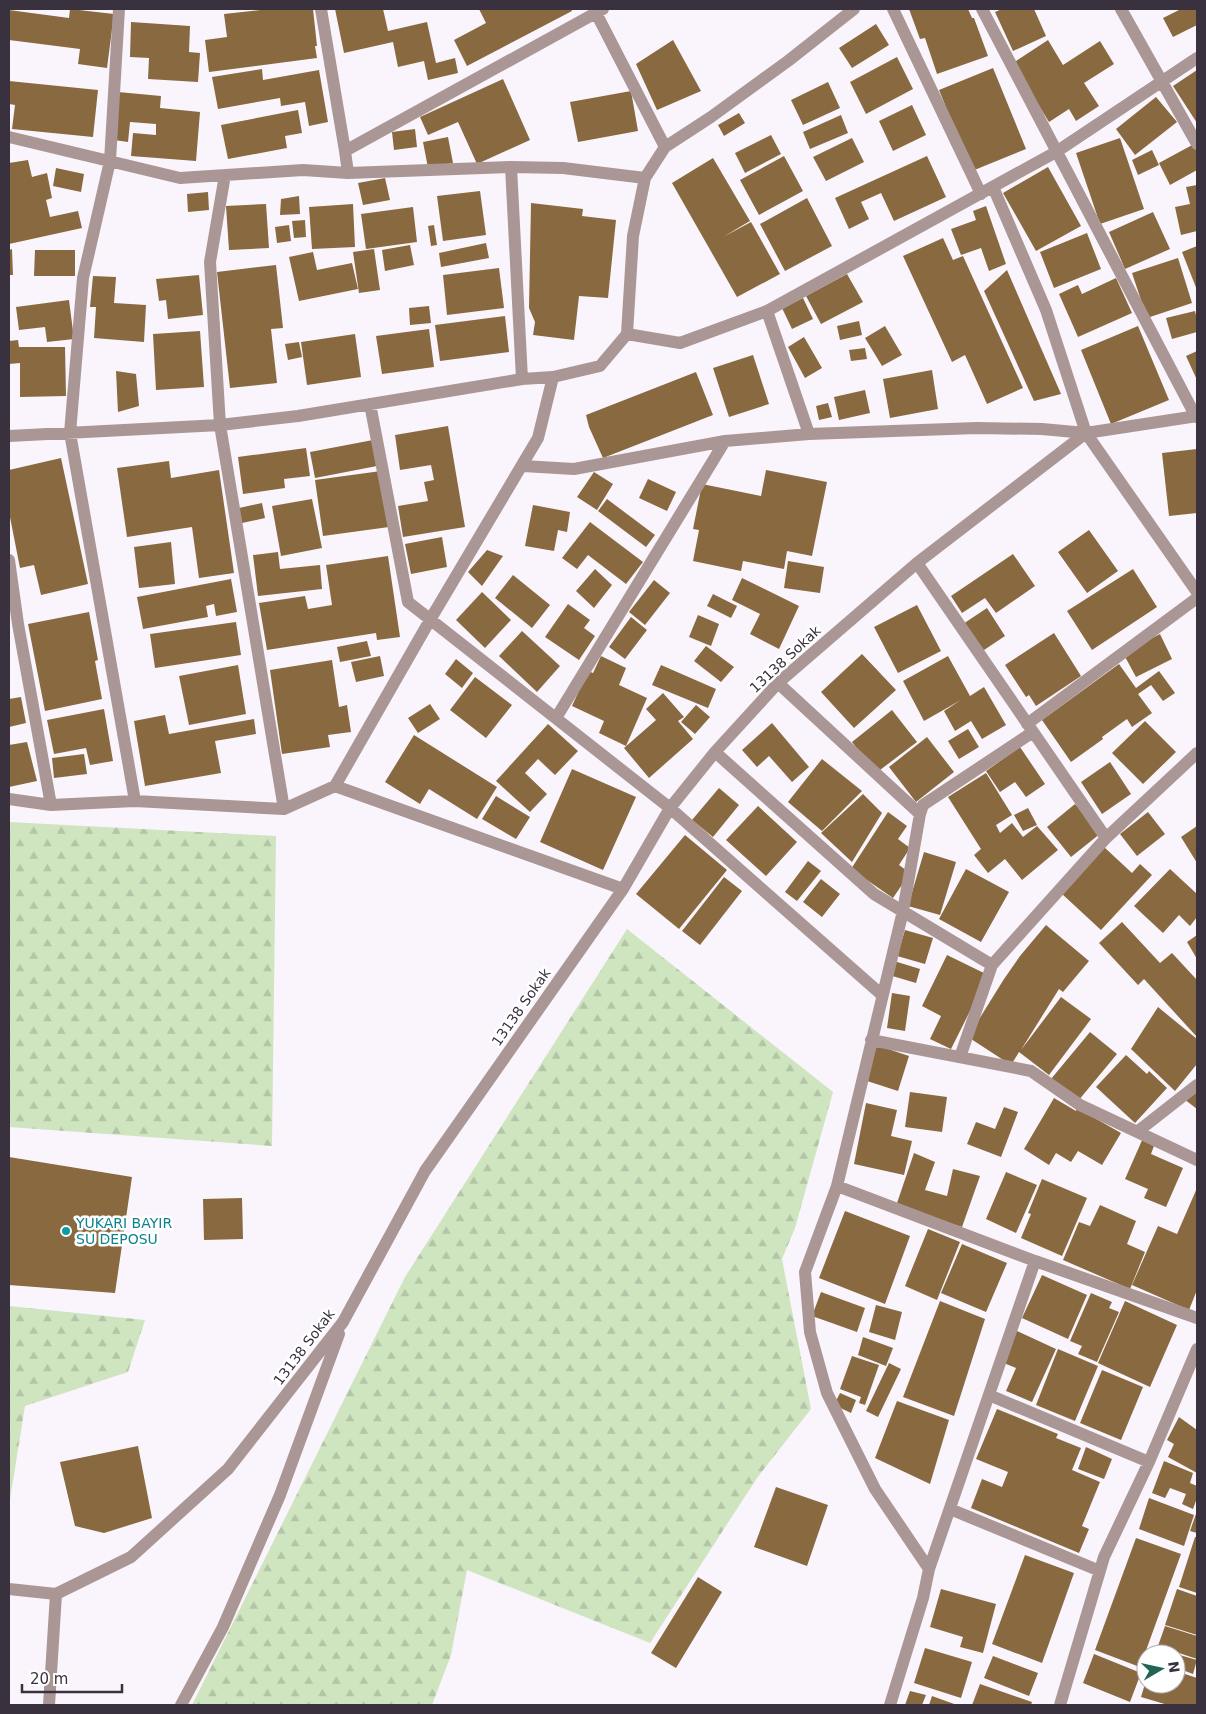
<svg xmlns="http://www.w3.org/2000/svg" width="1206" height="1714" font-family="'DejaVu Sans',sans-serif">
  <defs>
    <pattern id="forest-firs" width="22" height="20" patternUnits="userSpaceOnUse" patternTransform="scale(1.25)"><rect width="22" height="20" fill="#cfe5c0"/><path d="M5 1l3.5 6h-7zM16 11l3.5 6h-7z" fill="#b2c5a6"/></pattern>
  </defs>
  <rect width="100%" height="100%" fill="#faf5fc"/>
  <path fill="url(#forest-firs)" d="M9 822 276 836 272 1146 9 1127Z
    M627 929 833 1092 795 1228 782 1259 811 1409 757 1478 650 1643 467 1570 451 1655 432 1705H192L405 1277Z
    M9 1306 145 1320 128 1372 25 1406 9 1506Z"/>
  <path fill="#89693f" d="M70 9 114 14 107 68 78 64 80 49 9 40V10L69 18Z
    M269 9H313L317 46H315L317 58 209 72 205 40 227 37 224 14Z
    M335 9H383L388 31 427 22 436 63 455 58 458 73 428 80 424 61 398 67 393 42 344 53Z
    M479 9H571L572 11 467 66 454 40 486 23Z
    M909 9H968L972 18H974L988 56 937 74 925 38 920 39Z
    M1002 9H1034L1046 36 1013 51 995 12Z
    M1181 9H1197V25L1173 37 1163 18Z
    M131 22 190 26 189 52 200 53 198 82 148 79 149 58 130 57Z
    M876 24 889 45 852 68 839 48Z
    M673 40 701 91 657 110 636 64Z
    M1048 40 1063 65 1100 41 1114 64 1084 83 1099 106 1076 121 1069 109 1049 122 1013 63Z
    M897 57 913 89 866 114 850 82Z
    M993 68 1026 149 972 171 939 90Z
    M262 69 263 80 319 70 328 122 309 126 305 102 281 106 280 98 218 109 212 77Z
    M1197 70V123L1173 86Z
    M503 79 530 140 477 164 458 122 428 135 420 117Z
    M9 81 98 90 93 137 12 129 15 105 9 104Z
    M828 82 840 108 803 125 791 100Z
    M631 91 638 131 578 142 570 102Z
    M118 92 161 96 160 108 200 112 196 161 131 156 133 133 156 135V124L130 122 128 142 114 140Z
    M1156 97 1177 122 1135 155 1116 129Z
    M912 105 926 135 893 151 879 121Z
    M298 110 302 133 285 136 287 148 228 159 221 125Z
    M739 113 745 123 724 136 718 125Z
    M841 115 848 133 810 149 803 132Z
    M415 129 417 147 394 150 392 132Z
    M771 135 781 154 745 173 735 153Z
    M448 137 453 163 428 168 423 142Z
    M852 138 864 162 826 181 813 157Z
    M1120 138 1144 209 1100 224 1076 153Z
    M1194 144 1197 150V170L1170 185 1159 163Z
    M1152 150 1159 165 1138 175 1132 160Z
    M784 156 803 191 759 215 740 180Z
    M927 156 946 197 894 221 881 193 861 202 869 219 849 229 835 198Z
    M713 158 750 221 723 237 751 222 780 274 737 297 672 183Z
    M28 160 32 177 47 173 52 198 46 200 50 217 78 211 82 228 9 244V163Z
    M1048 167 1081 226 1036 251 1003 193Z
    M56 168 84 174 81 192 53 186Z
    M385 178 390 200 363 205 358 183Z
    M1197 185V231L1181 235 1175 207 1190 204 1186 187Z
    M480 191 486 235 443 241 437 196Z
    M208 192 209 210 188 212 187 194Z
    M299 196 300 214 280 215 281 199Z
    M807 198 832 246 785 271 760 224Z
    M531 203 583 209 582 216 616 220 608 298 579 296 574 340 533 335 535 322 529 308Z
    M266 204 269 248 229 250 226 206Z
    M353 204 355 247 312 249 309 207Z
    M986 206 1006 264 989 271 981 248 961 255 951 229 976 220 973 211Z
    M413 207 417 242 366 249 361 214Z
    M1153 212 1170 249 1125 269 1109 232Z
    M305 220 306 237 294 238 292 221Z
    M289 225 291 241 277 243 275 227Z
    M434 225 437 245 431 246 428 226Z
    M1087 233 1101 269 1054 288 1040 252Z
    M943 238 953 260 963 256 1023 388 987 404 965 355 952 362 903 256Z
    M486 243 489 258 441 267 439 253Z
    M410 245 414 265 385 271 382 250Z
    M1197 246V290L1182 252Z
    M12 249 13 275H9V250Z
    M374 249 380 290 359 293 353 252Z
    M35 250H75V276H34Z
    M313 252 317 270 352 263 358 289 299 301 289 257Z
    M1178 258 1192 303 1147 318 1132 273Z
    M276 265 283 328 271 329 277 383 230 388 217 272Z
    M499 268 504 308 447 315 443 275Z
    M1007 270 1061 394 1034 401 984 291Z
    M847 274 863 302 821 324 806 296Z
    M199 275 203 315 168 319 166 300 159 301 156 279Z
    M93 276 116 277 114 303 146 305 144 342 94 338 96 307H90Z
    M1116 278 1132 313 1078 337 1059 294 1078 285 1082 294Z
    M803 298 813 319 792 329 782 308Z
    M69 300 74 339 47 342 45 327 19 330 16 307Z
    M429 306 431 323 410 325 409 308Z
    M1195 311 1197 320V332L1172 339 1166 318Z
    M505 316 509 352 440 361 435 325Z
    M859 321 862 335 840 340 837 326Z
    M885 326 902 355 882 366 865 338Z
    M1138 326 1169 400 1111 424 1081 350Z
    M429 329 434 367 382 374 376 336Z
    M200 331 204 387 156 390 153 334Z
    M355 334 361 377 307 385 301 342Z
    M804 337 822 368 805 378 788 347Z
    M18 340 19 347H65L66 396 20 397V363L9 364V341Z
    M299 342 302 357 288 360 285 344Z
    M865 348 867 359 851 361 849 350Z
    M1197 351V380L1186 356Z
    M753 355 769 404 729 417 713 368Z
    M932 370 938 409 890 418 883 379Z
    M116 371 136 374 139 406 118 412Z
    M696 372 713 415 603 458 589 427 586 415Z
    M865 390 870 413 839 420 834 397Z
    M828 403 832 417 819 420 816 406Z
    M448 426 465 527 403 537 398 506 428 501 424 482 434 480 431 465 400 470 395 435Z
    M373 440 377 466 315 478 310 452Z
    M306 448 310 476 284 479 285 488 243 494 238 457Z
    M1197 449V513L1169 516 1162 453Z
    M61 458 88 584 41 595 34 565 20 568 9 512V470Z
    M169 461 171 478 219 470 234 573 199 578 192 527 127 537 117 468Z
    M766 470 827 482 812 556 787 551 784 569 743 561 741 571 693 561 699 530 693 529 702 484 761 496Z
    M381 471 389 527 323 536 315 480Z
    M594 472 613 484 597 510 577 497Z
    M648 479 676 492 667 511 639 498Z
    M312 499 322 548 281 556 272 506Z
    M607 499 655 535 646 547 598 511Z
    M262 503 265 518 242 523 239 508Z
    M533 505 570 512 567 532 558 530 554 551 525 546Z
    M590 522 643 562 626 584 588 555 577 569 562 558Z
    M1089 530 1118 571 1087 593 1058 552Z
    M442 537 447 567 411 574 405 544Z
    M171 542 175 584 139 588 134 547Z
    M487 550 503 556 482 586 468 572Z
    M278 552 280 569 320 565 322 589 258 596 253 555Z
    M1013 554 1035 586 996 613 985 598 962 613 951 596Z
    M388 556 400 637 377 640 376 633 267 650 259 603 305 596 308 609 332 605 326 565Z
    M788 561 824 567 820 593 784 588Z
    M595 569 612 585 594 608 576 591Z
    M1133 569 1157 607 1092 650 1067 611Z
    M513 575 550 605 532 628 495 598Z
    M742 578 799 606 779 649 750 634 760 614 732 600Z
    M231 579 237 612 216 616 214 604 206 606 208 617 143 629 137 597Z
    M654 580 670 593 645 625 629 612Z
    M482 592 511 620 485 648 456 620Z
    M713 594 737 606 731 618 707 606Z
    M568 604 590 620 584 628 595 636 579 660 545 637Z
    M917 605 941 651 898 673 874 627Z
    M987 608 1005 636 981 652 963 624Z
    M89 612 98 660 95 661 102 699 45 711 28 624Z
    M698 615 719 624 711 646 689 637Z
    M631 617 647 630 625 659 609 647Z
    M236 622 241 655 155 668 150 634Z
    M522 631 560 666 537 692 499 656Z
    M1054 633 1081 676 1036 706 1029 695 1026 697 1005 665Z
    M1160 634 1172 659 1136 677 1123 653Z
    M367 641 371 656 340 662 337 647Z
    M706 646 734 667 721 682 694 661Z
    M862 654 896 690 854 728 821 692Z
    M380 656 384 676 356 682 351 662Z
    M601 656 626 668 619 685 647 698 626 746 599 733 604 721 572 706 588 671 593 673Z
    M948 656 970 696 984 687 1006 725 982 739 971 721 955 731 944 711 961 700 924 721 903 681Z
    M456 659 473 673 462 688 445 674Z
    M332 660 339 707 347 705 351 732 328 735 330 747 282 754 270 670Z
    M1119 664 1136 688 1159 671 1175 693 1163 701 1151 685 1138 694 1152 713 1132 727 1127 719 1102 737 1103 739 1071 762 1042 720Z
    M238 665 246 714 189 725 179 676Z
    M661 665 716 689 708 708 652 685Z
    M475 677 512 705 486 738 450 710Z
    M663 693 684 717 678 721 693 739 649 778 624 748 656 720 646 709Z
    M21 697 26 723 9 727V699Z
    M430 704 440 719 418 733 408 718Z
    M696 705 710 717 695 734 681 722Z
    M104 709 113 761 90 765 86 748 54 754 47 720Z
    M892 710 917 742 876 773 852 742Z
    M165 715 169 734 254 719 256 734 215 741 221 773 145 786 134 721Z
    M1145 721 1176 752 1143 784 1112 753Z
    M772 723 809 767 792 782 769 756 757 767 742 750Z
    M548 724 578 751 555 775 538 759 525 773 547 794 530 812 496 781Z
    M968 729 979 747 959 759 948 741Z
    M414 735 497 787 477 819 429 789 420 804 385 782Z
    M927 737 954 772 916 802 889 767Z
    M27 742 37 781 9 787V745Z
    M1020 747 1045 784 1026 797 1015 782 1000 792 986 771Z
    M84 754 87 774 54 778 52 758Z
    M822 759 862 791 822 831 788 802Z
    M1110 762 1131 794 1102 814 1081 782Z
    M572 769 636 797 603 870 540 842Z
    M986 773 1012 815 996 825 1000 833 1012 823 1023 837 1037 826 1058 850 1022 880 1005 859 988 873 974 855 981 849 948 797Z
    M719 788 739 805 713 837 692 820Z
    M863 794 882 813 852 862 821 833Z
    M496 796 530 817 516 839 482 819Z
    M1075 804 1101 833 1071 857 1047 827Z
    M758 806 797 842 766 876 726 840Z
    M1028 808 1037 825 1023 831 1014 815Z
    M888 812 907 826 898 839 910 848 899 865 910 873 893 898 851 869Z
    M1148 812 1165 834 1137 856 1120 834Z
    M1197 826V863L1181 837Z
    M685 835 727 870 679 929 636 894Z
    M1104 847 1132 873 1140 864 1152 875 1101 930 1061 893Z
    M924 852 956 862 940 915 908 906Z
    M808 861 821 871 797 901 785 892Z
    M966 869 1009 892 981 942 939 919Z
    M1170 869 1197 894V917L1190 926 1179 915 1163 933 1134 906Z
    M724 877 742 891 700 945 682 931Z
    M821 879 840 894 822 917 803 902Z
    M1122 922 1160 963 1172 953 1197 980V1037L1144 979 1138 985 1099 943Z
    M1046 925 1089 961 1063 992 1059 989 1021 1050 1061 997 1091 1019 1049 1075 1019 1052 1011 1065 968 1037 1004 979 1020 956Z
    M905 930 933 938 925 964 897 956Z
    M1197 935V959L1187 942Z
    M947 955 988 975 951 1049 930 1039 941 1016 922 1006Z
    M894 961 920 969 916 983 889 975Z
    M892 993 910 996 905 1031 887 1028Z
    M1158 1007 1197 1039V1064L1175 1091 1131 1049Z
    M1090 1032 1117 1054 1078 1101 1051 1079Z
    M876 1045 909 1056 898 1091 864 1080Z
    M1126 1055 1147 1074 1149 1071 1167 1088 1135 1123 1096 1087Z
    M1197 1089V1109L1184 1099Z
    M910 1092 947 1097 942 1132 905 1127Z
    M1054 1098 1076 1111 1077 1108 1121 1133 1102 1165 1078 1151 1071 1162 1056 1153 1049 1165 1024 1149Z
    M866 1103 897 1110 891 1136 912 1141 904 1175 854 1164Z
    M1004 1107 1018 1112 1001 1157 967 1144 976 1122 995 1129Z
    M1143 1138 1155 1143 1151 1154 1183 1168 1166 1207 1144 1198 1148 1189 1125 1179Z
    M914 1153 935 1162 925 1190 947 1196 953 1169 980 1176 962 1227 896 1206Z
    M9 1157 132 1177 115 1293 9 1285Z
    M1006 1172 1037 1185 1016 1233 986 1219Z
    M1042 1179 1087 1198 1062 1256 1021 1238 1031 1214 1028 1213Z
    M1197 1188V1290L1189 1310 1132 1285 1158 1226 1177 1234Z
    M242 1198 243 1239 204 1240 203 1199Z
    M1100 1205 1136 1221 1127 1244 1145 1252 1130 1289 1063 1260 1079 1222 1090 1226Z
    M845 1211 910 1236 885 1304 819 1278Z
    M928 1229 960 1242 937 1300 905 1286Z
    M962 1244 1007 1263 986 1312 941 1293Z
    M1042 1275 1087 1295 1068 1339 1022 1318Z
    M821 1292 865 1308 857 1332 812 1316Z
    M1091 1293 1112 1302 1109 1308 1119 1312 1097 1362 1078 1354 1082 1346 1070 1341Z
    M940 1301 985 1319 954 1416 903 1397Z
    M1125 1301 1177 1325 1150 1387 1098 1363Z
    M876 1305 902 1312 895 1340 869 1332Z
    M1013 1329 1056 1349 1032 1402 1006 1391 1016 1368 999 1361Z
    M863 1337 893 1348 886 1366 858 1355Z
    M1058 1349 1098 1366 1075 1421 1036 1405Z
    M852 1356 879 1365 865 1405 859 1403 861 1397 840 1389Z
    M889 1363 901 1369 878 1417 866 1411Z
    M1102 1370 1143 1387 1121 1440 1080 1423Z
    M840 1393 856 1400 851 1413 834 1405Z
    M897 1401 949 1420 930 1484 875 1458Z
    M997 1409 1058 1434 1056 1438 1081 1448 1072 1470 1100 1482 1082 1526 1089 1529 1079 1553 971 1508 982 1479 1002 1487 1008 1472 976 1459Z
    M1179 1417 1197 1430V1473L1168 1457 1174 1444 1167 1440Z
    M138 1446 152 1518 104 1533 75 1526 60 1462Z
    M1086 1447 1112 1459 1104 1479 1078 1469Z
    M1164 1461 1193 1473 1190 1483 1197 1486V1498L1193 1509 1182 1504 1186 1494 1170 1488 1165 1498 1152 1493Z
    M776 1487 828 1505 807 1566 754 1547Z
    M1149 1498 1194 1515 1184 1546 1139 1529Z
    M1197 1511V1533L1190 1531Z
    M1195 1537H1197V1593L1179 1587Z
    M1136 1538 1181 1554 1140 1667 1095 1650Z
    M1025 1555 1074 1573 1042 1663 992 1644Z
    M698 1577 722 1592 676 1668 651 1653Z
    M941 1589 996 1604 983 1653 960 1647 963 1637 930 1627Z
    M1177 1589 1197 1596V1635L1165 1625Z
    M1165 1626 1197 1636V1659L1158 1646Z
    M925 1648 972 1662 961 1698 914 1683Z
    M1094 1654 1141 1673 1130 1702 1083 1683Z
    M1176 1654 1197 1660 1193 1674 1180 1669 1182 1663 1176 1661Z
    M993 1656 1038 1673 1029 1696 984 1678Z
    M1176 1671 1197 1678V1705H1168L1141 1697 1145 1684H1176Z
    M980 1684 1032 1702 1031 1705H972Z
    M910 1691 926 1695 922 1705H905Z
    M932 1696 957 1705H929Z"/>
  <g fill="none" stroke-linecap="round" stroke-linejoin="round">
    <path stroke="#aa9795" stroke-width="12" d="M119 9 110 161 83 278 70 433 135 801
      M321 9 345 151
      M594 9 665 147
      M893 9 981 194
      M982 9 1196 417
      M1121 9 1197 144
      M9 137 180 178 303 170 348 173 511 167 563 168 645 178
      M511 167 522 379
      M348 173 345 151 603 9
      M225 175 210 262 220 425 284 809
      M993 187 1046 310 1086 433 1197 592
      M767 311 809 434
      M627 334 680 343 767 311 1056 152 1197 58
      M370 404 408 602 670 808 882 995
      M9 436 220 425 298 416 522 379 553 377 600 366 627 334 633 236 645 178 665 147 711 117 788 61 854 9
      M523 466 574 469 725 441 809 434 977 428 1042 429 1086 433 1197 416
      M9 560 18 624 51 805
      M917 563 1106 838
      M778 683 920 814 923 805 1033 732
      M556 718 725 441
      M1027 724 1197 598
      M715 752 874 894 992 965 1106 838 1197 753
      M335 786 623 889
      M9 799 51 805 135 801 284 809 335 786 430 620 538 438 553 377
      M871 1040 1031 1071 1080 1105 1197 1160
      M960 1057 992 965
      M1137 1132 1197 1085
      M837 1186 1035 1261 1197 1318
      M989 1395 1149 1462
      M950 1509 1100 1571
      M929 1569 1035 1261
      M9 1589 56 1594 131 1557 228 1469 343 1322 425 1171 623 889 670 808 715 752 778 683 917 563 1086 433
      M49 1705 56 1594
      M181 1705 223 1627 280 1495 339 1334
      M890 1705 923 1598 929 1569 875 1489 827 1393 810 1332 805 1272 837 1186 903 911 920 814
      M1060 1705 1104 1557 1149 1462 1197 1349"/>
  </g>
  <circle fill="#0f9aa8" stroke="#fff" stroke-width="2" cx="66" cy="1231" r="5"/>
  <g text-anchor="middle" stroke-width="5" stroke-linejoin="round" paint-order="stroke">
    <g font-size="14" fill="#39313e" stroke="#fff">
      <text transform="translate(785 659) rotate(-43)" y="5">13138 Sokak</text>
      <text transform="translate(521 1007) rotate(-55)" y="5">13138 Sokak</text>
      <text transform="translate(304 1347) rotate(-53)" y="5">13138 Sokak</text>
    </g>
    <g font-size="14" fill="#0d838f" stroke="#fff" text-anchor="start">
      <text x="76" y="1228">YUKARI BAYIR<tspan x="76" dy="16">SU DEPOSU</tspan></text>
    </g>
  </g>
  <rect width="1206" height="1714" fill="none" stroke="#39313e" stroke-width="20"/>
  <g transform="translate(1161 1669) rotate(81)"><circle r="24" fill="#ffffff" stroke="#b0adb2"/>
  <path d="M0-4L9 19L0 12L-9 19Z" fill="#226556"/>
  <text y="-8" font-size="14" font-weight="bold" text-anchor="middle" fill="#39313e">N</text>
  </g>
  <path d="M22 1684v8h100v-8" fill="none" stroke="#39313e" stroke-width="2.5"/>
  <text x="30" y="1684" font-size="15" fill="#39313e" stroke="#ffffff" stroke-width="4" paint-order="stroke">20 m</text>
</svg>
